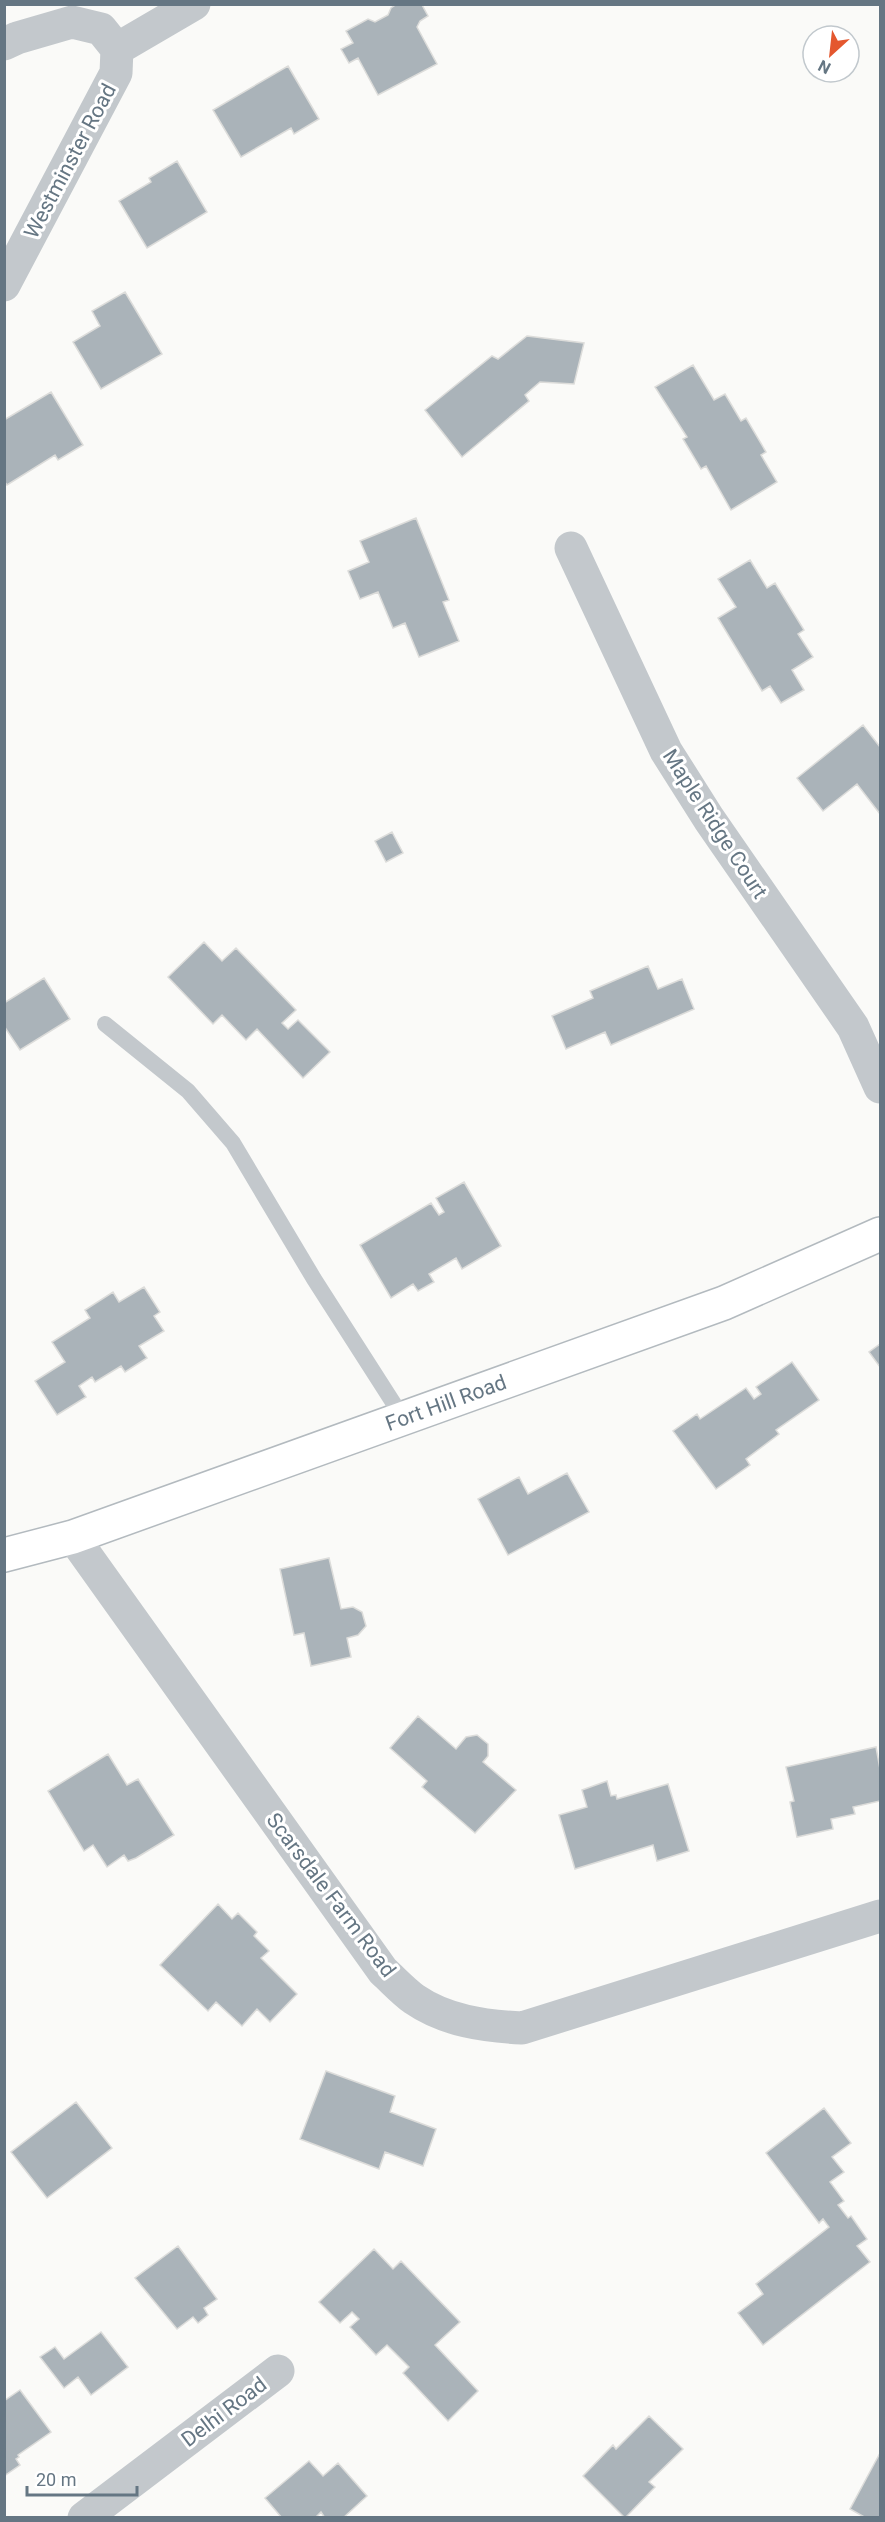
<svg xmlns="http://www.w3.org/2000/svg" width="885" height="2522" font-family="Roboto,sans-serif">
  <rect width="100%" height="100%" fill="#fafaf8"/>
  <path fill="#aab3b9" stroke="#dcdcda" stroke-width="1.5" d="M397 4 422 5 428 16 420 21 417 27 437 64 378 95 358 58 349 63 341 49 353 43 346 31 368 19 375 22 388 15 391 8Z
    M288 66 319 119 294 134 291 128 241 157 213 110Z
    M177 161 207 212 147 248 119 201 151 182 149 178Z
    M125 292 162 354 101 389 73 342 100 326 92 311Z
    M527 336 584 343 574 384 540 382 525 395 529 401 462 457 425 410 492 356 498 359Z
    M693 365 714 400 725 394 741 421 746 418 766 452 761 455 777 482 731 510 706 466 701 469 683 439 687 437 655 387Z
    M51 392 83 445 58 460 55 455 7 485 4 481V420Z
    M416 518 449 600 443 602 459 641 419 657 405 623 393 628 378 592 360 599 348 571 369 562 360 541Z
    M750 560 767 588 775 583 804 630 798 634 813 657 792 670 804 690 781 703 770 686 762 691 718 618 736 607 718 579Z
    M863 725 880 747V814L857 784 823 811 797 778Z
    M392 832 403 853 386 862 375 841Z
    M204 942 222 961 236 948 296 1010 282 1023 288 1029 298 1020 330 1052 303 1078 257 1029 246 1040 222 1015 213 1024 168 977Z
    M648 966 658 989 682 979 694 1009 611 1045 605 1032 566 1049 552 1016 593 998 590 991Z
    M44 978 70 1019 20 1050 4 1026V1003Z
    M464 1182 501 1246 462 1269 456 1258 429 1274 434 1282 418 1291 413 1284 391 1298 360 1245 431 1203 439 1215 444 1212 436 1198Z
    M144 1287 160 1312 154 1316 164 1331 139 1346 147 1358 125 1372 121 1366 95 1382 92 1377 79 1386 86 1397 57 1415 35 1381 65 1362 52 1342 90 1318 85 1310 113 1292 119 1302Z
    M880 1344V1367L869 1352Z
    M792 1362 819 1400 776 1430 779 1434 746 1459 750 1465 716 1489 673 1431 697 1414 700 1419 746 1388 754 1399 761 1394 756 1387Z
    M567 1473 589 1512 508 1555 478 1499 519 1477 528 1494Z
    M329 1558 341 1609 353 1607 362 1612 366 1626 358 1635 347 1638 351 1657 311 1666 304 1633 294 1635 280 1569Z
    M418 1716 456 1749 466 1737 477 1735 488 1744V1756L483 1762 516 1790 475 1833 422 1787 427 1781 390 1748Z
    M876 1747 880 1769V1801L853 1807 855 1814 831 1819 833 1829 797 1837 790 1802 794 1801 786 1767Z
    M108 1754 127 1785 138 1779 174 1835 136 1858 128 1861 124 1855 107 1867 93 1845 84 1851 48 1791Z
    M607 1781 611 1796 616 1795 617 1799 668 1784 689 1851 657 1861 653 1845 575 1869 559 1815 587 1807 582 1790Z
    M218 1904 232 1919 238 1913 257 1932 254 1936 269 1951 261 1958 297 1994 270 2022 257 2009 242 2026 216 2002 208 2011 160 1965Z
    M326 2071 395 2096 390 2112 436 2129 423 2166 385 2152 379 2169 300 2139Z
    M76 2102 112 2148 47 2198 11 2152Z
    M824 2108 851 2143 832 2157 844 2172 830 2182 844 2201 838 2205 848 2218 851 2216 867 2239 857 2246 870 2262 763 2345 738 2313 763 2294 756 2284 829 2227 823 2219 819 2223 766 2153Z
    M178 2246 217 2299 204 2308 208 2315 198 2323 193 2317 177 2329 135 2278Z
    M374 2249 393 2269 401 2261 460 2322 435 2345 478 2391 448 2421 403 2373 409 2367 387 2345 376 2355 350 2327 359 2319 352 2312 340 2323 319 2302Z
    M101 2332 128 2367 91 2395 78 2377 64 2388 40 2357 55 2347 64 2359Z
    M20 2390 51 2432 18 2455 19 2457 16 2459 20 2465 4 2476V2401Z
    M649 2416 683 2449 649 2482 655 2487 625 2518 583 2476 613 2445 616 2449Z
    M880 2453V2518H866L850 2509Z
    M309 2461 323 2476 338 2463 367 2496 343 2518H325L321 2512 315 2518H282L265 2498Z"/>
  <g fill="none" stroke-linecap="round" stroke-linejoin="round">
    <g stroke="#b3babf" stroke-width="36">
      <path id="secondary" d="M4 1555 73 1537 724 1303 880 1234"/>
    </g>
    <path stroke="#c3c8cc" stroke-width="16" d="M105 1024 188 1091 233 1143 314 1279 403 1418"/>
    <path stroke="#c3c8cc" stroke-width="33" d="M4 44 17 38 72 22 101 29 117 49
      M117 49 194 4
      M4 285 116 73 117 49
      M571 548 666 751 709 819 853 1027 880 1087
      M73 1537 383 1971C393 1980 403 1991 414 1999 446 2021 484 2026 522 2028L880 1916
      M84 2518 278 2371"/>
    <use href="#secondary" stroke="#fff" stroke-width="33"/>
  </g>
  <g text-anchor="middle" stroke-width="6" stroke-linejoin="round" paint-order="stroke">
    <g font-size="21" fill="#657683" stroke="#fff">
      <text transform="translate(70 161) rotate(-62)" y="7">Westminster Road</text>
      <text transform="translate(715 824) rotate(57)" y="7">Maple Ridge Court</text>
      <text transform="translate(446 1403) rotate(-20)" y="7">Fort Hill Road</text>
      <text transform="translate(331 1895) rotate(53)" y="7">Scarsdale Farm Road</text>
      <text transform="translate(224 2412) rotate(-37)" y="7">Delhi Road</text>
    </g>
  </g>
  <rect width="885" height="2522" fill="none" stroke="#657683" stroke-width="12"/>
  <g transform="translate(831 54) rotate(207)"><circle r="28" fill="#ffffff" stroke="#c1c8cd" stroke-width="1.5"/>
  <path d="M0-4.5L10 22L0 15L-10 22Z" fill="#e4572e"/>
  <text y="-9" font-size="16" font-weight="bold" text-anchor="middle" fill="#657683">N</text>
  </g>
  <path d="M27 2486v9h110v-9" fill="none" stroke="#657683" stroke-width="3"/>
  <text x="36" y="2486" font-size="18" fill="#657683" stroke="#ffffff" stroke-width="4.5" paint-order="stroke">20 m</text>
</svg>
